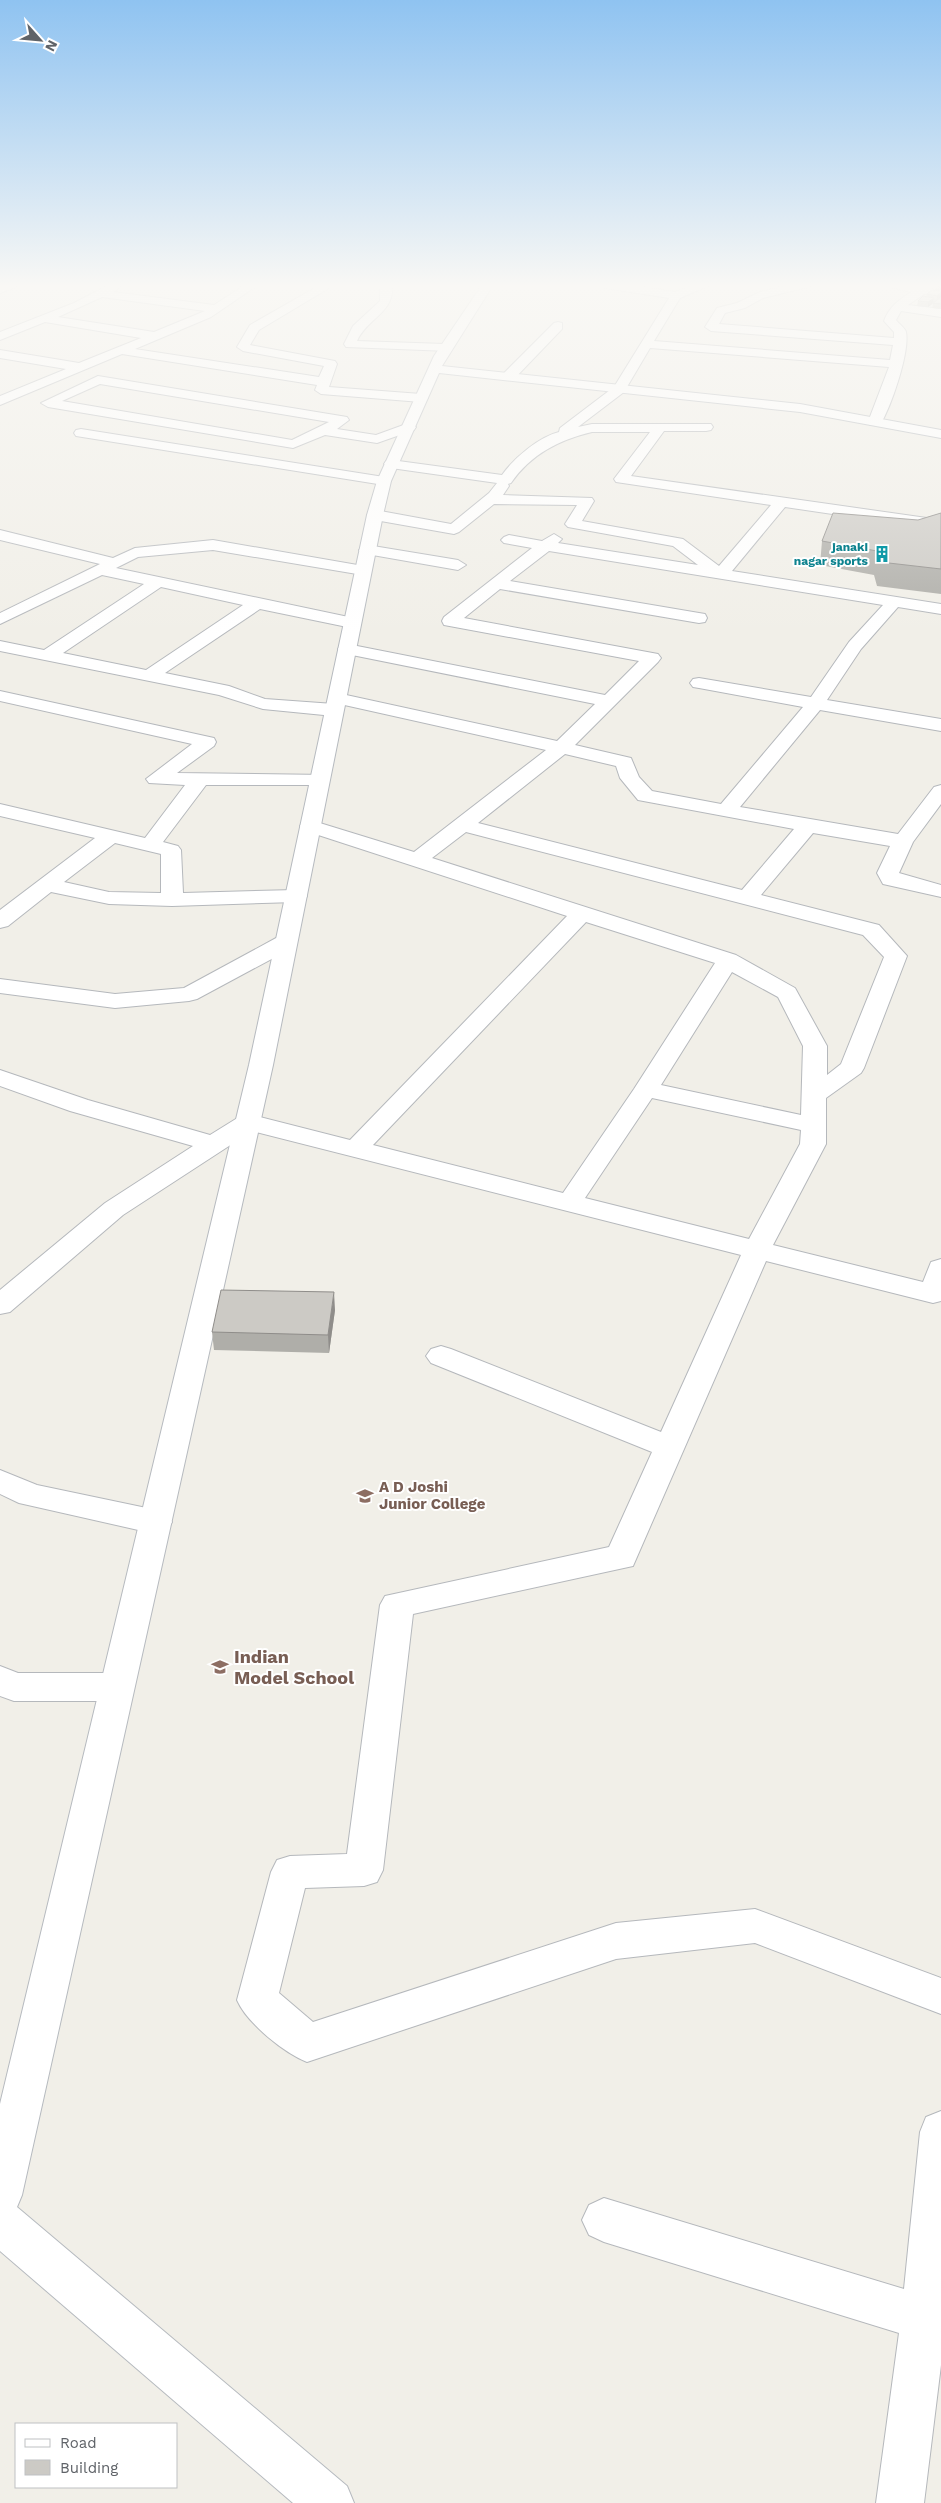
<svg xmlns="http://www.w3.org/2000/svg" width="941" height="2503" font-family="'Work Sans',sans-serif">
  <rect width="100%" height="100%" fill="#f1efe8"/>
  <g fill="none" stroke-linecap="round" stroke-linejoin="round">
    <g stroke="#b5b8bc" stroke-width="2">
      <path id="street" d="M17 285 16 287 0 293V286Z
        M109 285H123L113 292 214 305 245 285H258L211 317 135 349 319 377 324 366 243 351 237 347 250 325 320 285H334L259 330 250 345 335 361 337 364 329 387 421 394 428 398 421 402 321 394 315 390 317 385 122 354 0 405V396L66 369 0 358V350L79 363 141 338 45 322 0 340V332L74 303ZM102 297 205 311 154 332 58 317Z
        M380 285H392C395 313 367 318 357 341L445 344 449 345 451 348 449 351 346 347 344 344 353 326 380 301Z
        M600 285H629L675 292 694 285H710L680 298 654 341 890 360 893 345 711 331 705 327 717 308 737 303 760 292 792 285H816L763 298 745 308 725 313 719 324 894 338V332L884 321C889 307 899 300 911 292L883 285H936L932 289 937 292 935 294H924L908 305 941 309V317L901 311 896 320C899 324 905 328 906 332 910 352 891 407 880 425H870L868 422 889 367 650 348 624 392 578 427 592 424H711L713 427 711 430 706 431H664L631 476 941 520V530L785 507 732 571 941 604V614L898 607 861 649 827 700 941 719V731L820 710 740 807 898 834 934 787 941 785V804L913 842 899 873 941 885V897L883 884 877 873 890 846 813 833 761 895 879 925 907 956 864 1068 861 1073 826 1098V1144L773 1245 923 1282 931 1262 941 1259V1301L933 1303 766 1261 633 1566 413 1614 383 1870 377 1882 364 1886 305 1888 279 1993 313 2022 616 1923 755 1909 941 1978V2014L755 1943 616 1959 307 2062C284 2053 247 2023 237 2000L271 1872 277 1860 290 1856 347 1854 380 1605 385 1596 609 1547 652 1452 431 1363 426 1356 431 1349 441 1346 451 1349 661 1432 741 1255 252 1131 123 1215 10 1312 0 1314V1290L105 1203 193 1146 70 1111 0 1086V1070L88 1100 210 1135 239 1117 248 1114 350 1140 567 916 303 830 300 826 303 822 310 820 414 852 546 750 331 702 328 698 331 694 337 693 557 741 595 704 347 654 341 653 338 649 341 645 347 644 605 695 639 661 444 625 442 621 444 617 532 548 504 543 501 540 504 537 509 535 542 541 554 534 562 539 558 543 698 565 673 546 568 527 565 524 577 505 494 504 459 532 454 534 375 520 367 515 375 510 451 524 489 493 497 483 391 468 384 464 386 461 391 460 502 475C514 458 539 437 559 432L560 428 614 387 669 298 605 288ZM592 432H650L614 479 616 482 771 505 719 566 683 539 582 521 594 501 592 498 503 495 509 486 508 484 511 483C531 454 559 440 592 432ZM549 551 883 605 849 642 811 697 699 678 693 679 690 683 693 687 699 688 803 707 721 804 652 791 639 777 631 758 575 745 658 662 661 658 658 654 464 618 500 589 699 623 705 622 707 618 705 614 699 613 510 581ZM565 754 616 766 620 778 638 800 794 829 742 890 478 823ZM466 832 863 935 884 957 841 1064 827 1075V1046L795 988 736 955 432 858ZM586 922 715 963 634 1089 563 1193 373 1145ZM732 972 778 997 803 1046 801 1115 661 1085ZM652 1098 801 1130 800 1144 749 1239 585 1198Z
        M558 322 562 323V329L513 380H503L502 377 503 374 554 323Z
        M98 376 347 417 349 420 337 429 376 435 409 423 416 427 414 430 377 443 325 435 293 448 48 407 41 403ZM100 384 329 422 292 440 62 401Z
        M81 429 384 477 391 481 384 485 76 436 74 433 76 430Z
        M0 530 113 558 135 548 213 540 369 567 371 570 363 575 213 550 138 557 116 568 358 619 360 623 358 627 352 628 260 609 165 673 229 686 265 699 334 704 340 706 343 710 340 714 334 716 263 709 219 695 0 651V641L44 650 144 584 102 575 0 624V613L100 564 0 540ZM161 587 243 605 146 670 63 653Z
        M367 545 458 560 466 565 458 570 361 553 359 550Z
        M0 691 214 738 216 742 214 746 177 773 327 775 330 779 327 783 320 785H206L163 842 178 846 181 850 183 893 296 890 304 891 307 896 304 901 296 902 172 906 109 904 51 892 8 926 0 928V910L95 838 0 816V804L145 838 185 785 149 783 146 779 192 744 0 701ZM115 843 161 854V893L109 892 64 882Z
        M286 935 294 937 297 942 294 947 197 999 189 1001 115 1008 0 993V979L115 994 184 988 278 937Z
        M0 1470 37 1485 156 1510 167 1514 172 1522 167 1530 156 1534 19 1503 0 1494Z
        M0 1666 18 1673H117L129 1677 134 1687 129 1697 117 1701H14L0 1696Z
        M941 2111V2365L924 2503H876L899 2333 604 2242 589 2235 582 2220 589 2205 604 2198 904 2289 920 2132 926 2117Z"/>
    </g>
    <g stroke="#b6babf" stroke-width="2">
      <path id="secondary" d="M482 285H493L442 366 800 404 941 430V438L800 412 439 373 391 481 383 515 273 1065 22 2195 17 2207 347 2486 354 2503H293L0 2251V2104L249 1065 367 515 377 481 434 356Z"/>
    </g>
    <use href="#street" fill="#fff" fill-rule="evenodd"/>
    <use href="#secondary" fill="#fff" fill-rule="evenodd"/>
  </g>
  <path fill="#afaea9" d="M941 285V298L940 299H941V309L932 308 933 304 928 307 917 306 918 301 926 297 927 294 935 291 936 286Z
    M941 513V594L877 586 874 575 820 565 822 541 918 520Z
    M335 1310 329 1353 214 1350 212 1332Z"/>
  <path fill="#8f8d8a" d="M941 293V298L937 301V296Z
    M934 298 933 303 928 307V302Z
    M334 1292 335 1310 329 1353 328 1335Z"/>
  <path fill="#cccac5" stroke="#8f8d8a" d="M932 290 941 291V293L937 296 927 294Z
    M923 296 934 298 928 302 918 301Z
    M938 299H941V304L933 303Z
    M833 513 918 520 941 513V569L880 562 877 551 822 541Z
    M221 1290 334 1292 328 1335 212 1332Z"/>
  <linearGradient id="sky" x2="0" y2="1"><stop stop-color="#8fc3f1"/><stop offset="0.45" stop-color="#f9f8f5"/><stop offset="1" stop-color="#f9f8f5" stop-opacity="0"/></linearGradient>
  <rect width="941" height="636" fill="url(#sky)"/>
  <defs>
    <g id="building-bare" transform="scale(1.35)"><path d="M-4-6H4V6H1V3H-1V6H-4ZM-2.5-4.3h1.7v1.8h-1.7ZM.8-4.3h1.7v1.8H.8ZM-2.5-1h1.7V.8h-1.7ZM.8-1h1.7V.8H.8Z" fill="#0f9aa8" stroke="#fff" stroke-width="2.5" paint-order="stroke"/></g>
    <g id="university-bare" transform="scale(1.35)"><path d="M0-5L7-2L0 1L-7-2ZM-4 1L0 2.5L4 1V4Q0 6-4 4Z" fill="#8d6e63" stroke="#fff" stroke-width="2.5" paint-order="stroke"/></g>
  </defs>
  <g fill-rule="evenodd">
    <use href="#building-bare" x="882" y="554"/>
    <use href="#university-bare" x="365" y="1496"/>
    <use href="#university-bare" x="220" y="1667"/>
  </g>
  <g text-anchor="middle" stroke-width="4" stroke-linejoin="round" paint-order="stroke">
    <g font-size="12" font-weight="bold" fill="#0d838f" stroke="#fff" text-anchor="end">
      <text x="868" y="551">janaki<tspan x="868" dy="14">nagar sports</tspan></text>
    </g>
    <g font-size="15" font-weight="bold" fill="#785e54" stroke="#fff" text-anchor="start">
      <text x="379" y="1492">A D Joshi<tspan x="379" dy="17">Junior College</tspan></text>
    </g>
    <g font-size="18" font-weight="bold" fill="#785e54" stroke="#fff" text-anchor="start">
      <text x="234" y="1663">Indian<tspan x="234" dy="21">Model School</tspan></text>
    </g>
  </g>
  <rect x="15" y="2423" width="162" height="65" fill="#ffffff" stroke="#bfc1c3"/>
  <rect x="25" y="2439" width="25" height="8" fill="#ffffff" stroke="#bfc1c3"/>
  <text x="60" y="2448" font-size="15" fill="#5f6368">Road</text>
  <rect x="25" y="2460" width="25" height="15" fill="#cccac5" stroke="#bfc1c3"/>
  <text x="60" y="2473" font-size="15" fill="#5f6368">Building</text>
  <g transform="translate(40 40) rotate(117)" stroke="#ffffff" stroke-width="4" paint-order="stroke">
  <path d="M0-4L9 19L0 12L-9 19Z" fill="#5f6368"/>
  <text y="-8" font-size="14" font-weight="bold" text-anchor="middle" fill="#5f6368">N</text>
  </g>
</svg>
